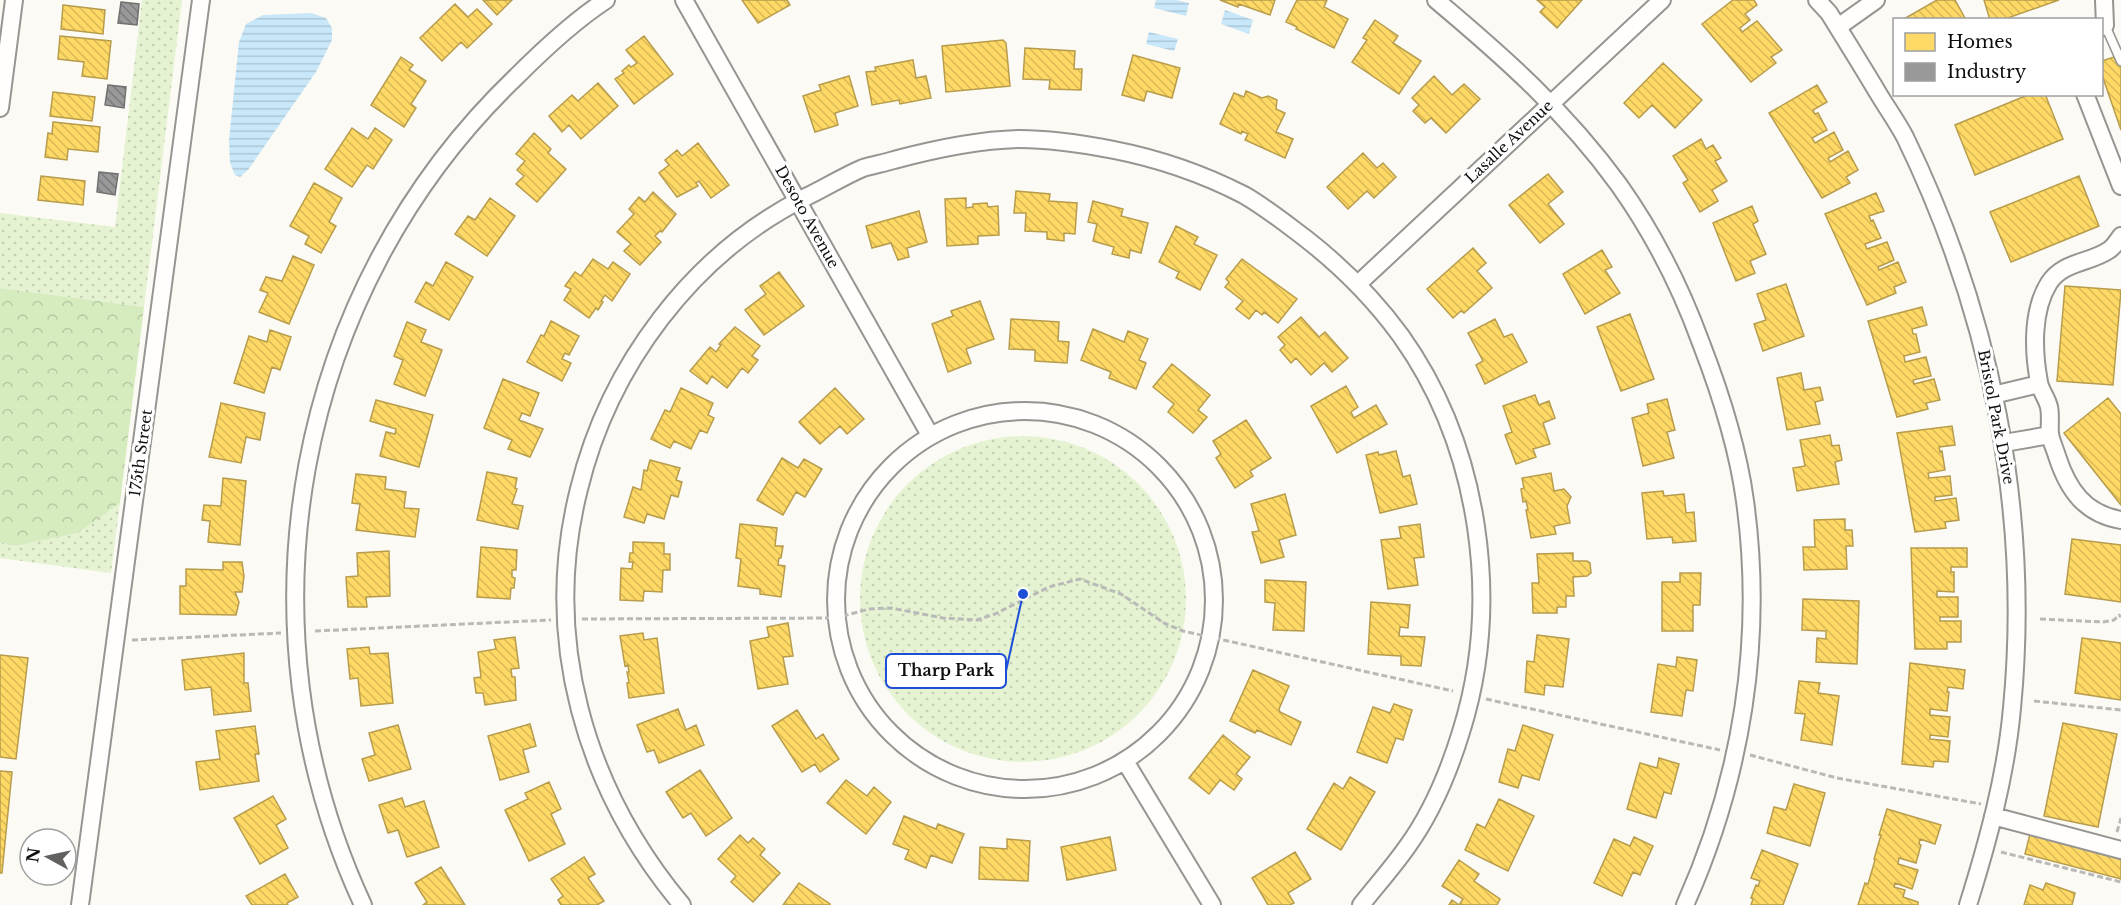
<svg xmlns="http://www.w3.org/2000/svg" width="2121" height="905" font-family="'Libre Baskerville',serif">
  <defs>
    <pattern id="grass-dots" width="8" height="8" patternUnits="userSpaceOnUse" patternTransform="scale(1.5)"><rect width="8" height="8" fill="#e5f3d2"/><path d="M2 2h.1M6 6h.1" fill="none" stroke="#c3cfb3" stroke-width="1.8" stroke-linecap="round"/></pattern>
    <pattern id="forest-crowns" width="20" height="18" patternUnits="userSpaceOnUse" patternTransform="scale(1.5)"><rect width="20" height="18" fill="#d6ecbf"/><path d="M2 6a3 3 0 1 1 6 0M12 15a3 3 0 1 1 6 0" fill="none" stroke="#b6c9a3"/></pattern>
    <pattern id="water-rules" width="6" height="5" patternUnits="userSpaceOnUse" patternTransform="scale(1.5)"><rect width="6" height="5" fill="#c8e8fa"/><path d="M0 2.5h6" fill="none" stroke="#abc6d5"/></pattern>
    <pattern id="homes-back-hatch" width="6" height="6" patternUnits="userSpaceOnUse" patternTransform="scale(1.5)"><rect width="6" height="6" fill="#ffd966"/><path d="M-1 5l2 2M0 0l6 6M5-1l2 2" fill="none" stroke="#d9b957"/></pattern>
    <pattern id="industry-back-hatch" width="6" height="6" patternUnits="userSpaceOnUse" patternTransform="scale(1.5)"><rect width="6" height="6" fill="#999"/><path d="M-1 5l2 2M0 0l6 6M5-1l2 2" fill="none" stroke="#7b7b7b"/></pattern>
  </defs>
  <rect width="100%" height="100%" fill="#fcfaf4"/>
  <path fill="url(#grass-dots)" d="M142 0H182L144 307 0 288V213L115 227Z
    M860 599a163 163 0 1 1 326 0a163 163 0 1 1-326 0Z
    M120 503 111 573 0 558V542L15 546 78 533Z"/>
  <path fill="url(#forest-crowns)" d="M0 288 144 307 120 503 78 533 15 546 0 542Z"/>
  <path fill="url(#water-rules)" d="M1156 0H1176L1189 3 1186 16 1154 8Z
    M1225 10 1253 20 1249 34 1221 24Z
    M311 13 326 18 332 28V40L316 72 248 170 240 177 235 175 230 163 229 140 239 42 246 24 263 15Z
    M1149 32 1178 39 1174 51 1146 44Z"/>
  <path fill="url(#homes-back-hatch)" stroke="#b79c4c" stroke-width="1.5" d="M483 0H512L497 15Z
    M742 0H787L790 5 758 23Z
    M1220 0H1275L1270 15 1239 4 1238 7Z
    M1297 0H1327L1324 7 1348 19 1334 48 1296 29 1297 27 1286 22Z
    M1537 0H1582L1557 28 1540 12 1545 7Z
    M1733 0H1754L1757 5 1745 14 1750 20 1740 28 1742 32 1757 21 1782 50 1771 57 1776 63 1751 82 1702 24Z
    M1937 0H1955L1966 20H1902Z
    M1984 0H2059L2002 20H1990Z
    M455 4 468 17 477 9 492 24 467 48 461 42 442 61 420 38Z
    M63 5 105 10 103 34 61 29Z
    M1375 20 1398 36 1393 43 1421 61 1399 94 1352 62 1367 40 1363 38Z
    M60 36 111 41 107 79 82 76 84 62 58 59Z
    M644 36 673 74 634 104 615 79 624 73 622 71 629 65 631 67 637 63 626 50Z
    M1003 40 1006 43 1010 86 946 92 942 46Z
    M1025 48 1075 51 1074 69H1082L1081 90 1049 89 1050 80 1023 79Z
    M1133 55 1180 68 1172 98 1147 91 1144 101 1122 95Z
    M2117 56 2121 68V130L2102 75V61Z
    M401 57 413 65 409 70 426 81 411 104 416 108 404 127 371 105Z
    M913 60 916 78 926 76 931 98 900 104 899 100 872 105 866 72 876 71 875 67Z
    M1663 63 1702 100 1675 128 1652 105 1639 118 1624 103Z
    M849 76 858 106 835 113 838 125 815 132 803 96 821 90 819 85Z
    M1434 76 1452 95 1464 84 1480 99 1446 133 1431 118 1425 123 1413 111 1419 105 1412 98Z
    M598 83 618 106 581 139 569 125 562 132 549 116 572 95 578 101Z
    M1817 85 1827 102 1813 110 1815 114 1818 113 1827 130 1812 138 1815 143 1834 132 1843 150 1828 158 1830 162 1848 151 1858 170 1846 177 1850 183 1822 198 1769 113Z
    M1246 91 1262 98 1268 96 1277 100 1276 109 1285 113 1276 132 1293 139 1285 158 1245 140 1248 134 1242 131 1241 134 1220 124 1234 93 1244 97Z
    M53 92 95 97 92 121 50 116Z
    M2030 94H2045L2063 139 1975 175 1955 125Z
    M53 122 100 127 98 152 68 149 67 160 45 157 48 133 52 134Z
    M352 128 368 139 375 128 392 140 373 169 367 165 352 187 325 169Z
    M534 133 551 149 548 153 566 169 537 202 516 184 524 176 517 170 525 161 516 154Z
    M1701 139 1706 149 1713 145 1721 158 1715 161 1727 181 1712 190 1718 201 1700 212 1683 183 1688 180 1673 156Z
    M698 143 729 185 711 198 699 181 696 183 698 186 677 197 659 173 669 165 665 160 677 150 682 156Z
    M1363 153 1377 168 1383 163 1396 177 1374 198 1367 191 1348 209 1327 187Z
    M1548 174 1563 192 1548 204 1564 224 1540 243 1509 205Z
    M41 176 85 181 83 205 38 200Z
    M2079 176 2099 226 2011 262 1990 212Z
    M314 183 342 198 329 222 336 226 321 253 305 244 309 236 290 226Z
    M1016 191 1050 194 1049 201 1077 203 1075 234 1064 233V241L1047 239V232L1025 231 1026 213H1014Z
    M653 192 676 214 662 232 660 231 655 236 661 242 640 265 624 251 631 244 617 232 634 214 629 209 639 197 645 202Z
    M1876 193 1884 211 1869 216 1871 221 1873 220 1881 238 1865 244 1867 249 1887 242 1894 260 1878 267 1879 270 1898 262 1906 282 1894 287 1896 293 1867 305 1825 214Z
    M490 198 515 216 487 256 455 234 468 216 475 220Z
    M966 198V208L973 207V204L987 203 988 207 998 206 999 235 978 236V244L947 246 945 199Z
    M1093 201 1123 209 1121 216 1148 223 1141 253 1130 250 1129 258 1112 254 1114 247 1093 241 1097 224 1088 222Z
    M1752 206 1758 221 1753 224 1766 254 1750 261 1755 273 1736 281 1713 223Z
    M919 211 927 242 907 248 909 257 898 260 891 243 872 248 866 226Z
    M1176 226 1198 237 1194 244 1217 255 1200 290 1176 278 1179 272 1159 262Z
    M1473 248 1486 263 1477 271 1492 288 1464 313 1461 311 1453 318 1427 289Z
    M1602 250 1612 267 1605 270 1620 293 1585 314 1563 274Z
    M293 256 314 265 289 324 259 312 268 293 260 290 266 277 282 281Z
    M593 259 608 269 613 262 630 274 612 301 605 295 601 301 603 302 598 310 596 308 589 318 564 300 571 289 565 286 575 272 581 276Z
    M1242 259 1297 299 1278 323 1264 312 1262 315 1256 310 1249 319 1236 309 1243 301 1225 287 1229 282 1226 279Z
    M446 262 473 277 449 320 415 302 426 282 433 286Z
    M779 272 804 306 764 335 745 310 766 294 760 286Z
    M1786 284 1804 336 1763 351 1754 324 1766 320 1757 294Z
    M2065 286 2121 290 2113 385 2057 381Z
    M980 301 994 339 966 349 971 363 948 372 932 324 953 316 951 311Z
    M1922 307 1927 325 1912 329 1913 334H1916L1920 352 1904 356 1905 362 1926 357 1931 376 1913 380 1914 384 1934 379 1940 400 1926 403 1928 409 1897 417 1868 321Z
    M1630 314 1654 379 1621 391 1597 327Z
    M1301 317 1319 337 1325 332 1348 358 1332 372 1324 363 1311 375 1296 358 1291 363 1280 350 1285 345 1278 337Z
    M1011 319 1059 322 1058 341 1069 342 1067 363 1035 361V350L1009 349Z
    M1495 319 1504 337 1512 334 1527 362 1485 384 1476 365 1483 361 1468 333Z
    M551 321 579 336 569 355 565 353 562 359 571 363 562 381 527 362 541 335 544 336Z
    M407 322 426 330 421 342 442 350 425 396 394 384 403 360 394 356Z
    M735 327 760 346 752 356 758 360 748 373 742 368 727 388 712 376 707 384 690 371 710 347 716 352 721 345 719 344Z
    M1093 329 1124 342 1128 331 1148 339 1139 360 1146 363 1136 389 1109 378 1111 372 1081 360Z
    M270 330 291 337 280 370 272 367 264 393 234 383 249 336 267 342Z
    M1172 364 1210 395 1198 410 1207 417 1193 433 1168 412 1174 404 1153 387Z
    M1801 373 1804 390 1820 387 1823 400 1815 402 1820 424 1787 430 1777 378Z
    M503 379 539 393 530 416 522 413 519 420 543 429 530 457 508 449 512 440 484 428Z
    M1346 386 1358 407 1351 412 1354 418 1376 405 1387 424 1337 453 1311 406Z
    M681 388 713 403 708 415 714 418 707 433 700 430 691 449 674 441 670 448 651 439 665 410 670 412Z
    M835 388 864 419 847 434 840 426 820 444 799 422Z
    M1535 395 1539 405 1549 401 1555 418 1543 423 1550 444 1533 449 1536 457 1516 464 1505 435 1512 432 1503 406Z
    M2108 398 2121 414V505L2064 433Z
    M1667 399 1675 430 1667 432 1674 458 1643 466 1632 418 1649 413 1647 404Z
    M376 400 433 415 419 467 380 456 386 432 395 434 396 429 370 421Z
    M221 403 265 413 260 440 246 437 241 463 209 457Z
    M1246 420 1271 458 1250 471 1253 476 1235 488 1216 458 1221 454 1213 441Z
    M1952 426 1955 445 1939 447 1940 452 1942 451 1945 470 1928 473 1929 478 1950 476 1952 495 1935 497V501L1956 498 1959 520 1945 522 1946 528 1915 532 1897 433Z
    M1830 435 1832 446 1839 445 1842 460 1835 462 1839 484 1797 491 1793 468 1805 466 1800 440Z
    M1396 451 1403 477 1410 475 1417 504 1380 513 1366 455 1378 452 1379 455Z
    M782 458 798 468 804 459 822 469 805 497 796 492 783 515 757 500Z
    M650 460 680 468 676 480 682 482 678 497 671 495 664 519 647 514 644 523 624 517 633 487 641 490 644 470 647 471Z
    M487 472 517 478 515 488 517 489 512 504 523 506 518 529 477 520Z
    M1551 473 1554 491 1564 489 1571 497 1567 506 1570 523 1554 526 1556 534 1531 538 1526 510 1528 509 1526 501 1523 502 1521 489 1524 488 1522 478Z
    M356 474 386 477 385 489 406 492 404 508 419 509 415 537 356 530 360 504 352 503Z
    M223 478 246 481 240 545 208 542 210 521 202 520 204 505 221 506Z
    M1663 491 1664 496 1684 494 1686 513 1694 512 1696 541 1673 543 1672 537 1647 539 1642 493Z
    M1285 494 1296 535 1279 540 1284 557 1261 563 1252 532 1259 531 1251 504Z
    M1845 519V530H1852L1853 546H1846L1847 569 1804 570 1803 547H1815L1814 520Z
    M740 524 777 528 775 546H783L781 558H779L778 565 785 566 781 597 760 594V589L738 586 741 559 736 558Z
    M1420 524 1424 557 1414 558 1418 585 1388 589 1381 540 1401 538 1399 527Z
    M2072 539 2121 545V602L2065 594Z
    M633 542 664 543V554H670V570H663L662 592 644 591 643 601 620 600 621 568 632 569 633 562H629L630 553H633Z
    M481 547 517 550 516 570H512V577L515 578 514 588H511L510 599 477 597Z
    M1911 548H1967V567H1951V572H1954V592L1937 591V597H1958V617H1940V621H1961V642H1947V649H1915Z
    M389 551 390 596 366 597 367 607H348L346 577 358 576 357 553Z
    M1573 553V561H1587L1590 563 1591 573 1587 576 1573 577 1574 596H1566V607H1557V613H1533L1532 583H1539L1537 554Z
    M223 562H242L244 576 242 592H235L239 602 236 615 180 614V586H186V569L223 570Z
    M1680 573H1701L1700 605H1693V631H1662V582H1680Z
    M1265 580 1306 582 1304 631 1273 630 1275 603 1265 602Z
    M1803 599 1859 601 1857 664 1816 662 1817 638 1826 639V631L1802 630Z
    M1371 602 1410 605 1408 628 1400 627 1399 636 1425 637 1421 666 1401 665V656L1368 654Z
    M788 623 793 656 783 657 788 684 758 689 750 641 769 637 767 627Z
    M643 633 644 640 657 638 664 693 629 698 627 683 629 682 627 672H629L628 665 625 666 620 636Z
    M1537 635 1569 639 1563 687 1545 685 1544 695 1525 692 1527 661 1534 662Z
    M515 637 519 668 511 669 512 677H515L516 700 485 705 483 693H476L474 678 481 677 478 652 496 649 494 640Z
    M2082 638 2121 643V700L2075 693Z
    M369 647 370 654 388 653 393 703 361 706 358 678 350 679 347 649Z
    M244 653V683H248L251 711 214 715 211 687 185 690 182 660Z
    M0 655 28 658 16 759 0 757Z
    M1677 657 1697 660 1693 691 1686 690 1682 716 1651 712 1658 664 1676 667Z
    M1910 663 1965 670 1963 689 1948 687 1947 692H1949L1947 711 1930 709V715L1950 717 1948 737 1930 735V739L1950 741 1948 762 1934 761 1933 767 1902 764Z
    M1253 670 1289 686 1279 709 1280 712 1301 722 1291 745 1257 730 1255 733 1230 721Z
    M1799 681 1820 683 1818 693 1839 696 1832 745 1801 740 1805 714 1795 713Z
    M1394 704 1412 710 1403 740 1396 738 1387 763 1357 752 1373 707 1390 713Z
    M678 709 686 730 696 725 704 745 659 763 654 750 647 752 637 725Z
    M797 710 816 739 823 734 839 759 820 772 815 764 802 772 772 726Z
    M2063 723 2117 734 2098 827 2044 816Z
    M530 724 536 746 523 750 529 772 500 780 488 736Z
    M398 725 411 769 369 781 362 759 375 755 369 733Z
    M1523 725 1553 735 1539 780 1522 775 1518 788 1499 782 1508 749 1515 751Z
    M255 726 259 754H255L259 781 200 790 196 762 220 759 216 731Z
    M1223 735 1250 757 1236 774 1242 779 1234 790 1220 780 1209 794 1189 778Z
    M1659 758 1679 764 1671 794 1664 792 1656 818 1627 809 1640 763 1657 768Z
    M700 770 732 818 706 836 691 813 683 818 666 792Z
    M0 771 12 772 2 873H0Z
    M1350 777 1375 792 1341 850 1307 829 1334 783 1343 789Z
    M846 780 867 796 874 787 891 802 866 834 827 803Z
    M549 782 561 809 551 814 565 844 529 861 505 810 528 799 525 793Z
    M1794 784 1825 793 1810 846 1767 833 1774 807 1786 810Z
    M273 796 286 819 276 825 288 848 260 864 234 818Z
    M402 798 405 807 424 801 439 847 407 857 398 830 388 833 379 805Z
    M1499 799 1534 816 1508 871 1465 850 1477 824 1485 828Z
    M1887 809 1941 825 1935 844 1920 839 1919 844 1921 845 1916 863 1899 858 1898 864 1918 870 1912 889 1895 883 1894 887 1905 890 1903 897 1918 902V905H1858L1865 883 1868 884 1875 860 1874 859 1881 835H1879Z
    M904 816 936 829 938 824 964 834 952 863 931 855 926 868 905 859 909 850 893 844Z
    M2030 834 2121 857V879L2025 854Z
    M740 835 748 843 753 838 765 849 760 855 780 873 753 902 731 882 736 876 718 859Z
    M1110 837 1116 870 1067 880 1061 847Z
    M1634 837 1653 846 1640 875 1633 872 1622 896 1594 883 1614 839 1630 846Z
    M1007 839 1030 841 1028 881 979 879 980 847 1007 849Z
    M1762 850 1798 864 1783 905H1751L1753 899 1751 898 1756 885 1758 886 1760 881 1751 878Z
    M1295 852 1311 879 1288 893 1294 903 1290 905H1268L1252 878Z
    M584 857 595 874 588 878 604 901 597 905H561L558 900 563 896 551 879Z
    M1459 860 1479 874 1474 881 1500 899 1497 905H1449L1452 900 1459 905 1463 899 1442 886Z
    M441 867 465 905H423L427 902 415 883Z
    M285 874 298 897 287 903 288 905H252L246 896Z
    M799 883 830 904V905H783Z
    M2046 883 2075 893 2072 905H2024L2030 885 2043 890Z"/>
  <path fill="url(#industry-back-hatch)" stroke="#707070" stroke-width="1.5" d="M121 2 139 4 137 25 118 23Z
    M108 85 126 87 124 108 105 105Z
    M99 172 118 174 115 195 97 192Z"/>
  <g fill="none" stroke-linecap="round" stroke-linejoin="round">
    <g stroke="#969592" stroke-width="11">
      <path id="lane" d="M2105 25 2121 61"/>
    </g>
    <g stroke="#969592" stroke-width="20">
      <path id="street" d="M684 0 930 435
        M1436 0C1505 58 1566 112 1619 185 1653 233 1681 288 1701 343 1720 392 1738 449 1745 501 1764 639 1742 778 1685 905
        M1817 0 1829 13C1845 39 1862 66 1878 93 1887 108 1897 122 1905 137 1991 314 2031 512 2012 708 2006 775 1988 841 1968 905
        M1838 27 1876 0
        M2102 27 2105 25 2104 0
        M2085 94 2121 186
        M0 108 14 0
        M2121 236C2118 240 2114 247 2109 250 2091 263 2063 261 2049 283 2032 310 2033 350 2039 382 2040 390 2047 398 2049 407 2051 416 2049 425 2050 434 2051 441 2055 449 2057 456 2068 490 2085 514 2121 520
        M1358 284 1662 0
        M1993 395 2039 384
        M836 600a189 189 0 1 1 378 0a189 189 0 1 1-378 0Z
        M2004 443 2050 435
        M1125 761 1212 905
        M1993 816 2121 850
        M80 905 201 0
        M363 905C233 625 293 290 517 76 544 49 574 21 606 0
        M682 905C585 789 541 639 579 489 609 366 692 254 806 197 825 188 844 176 863 168 873 165 884 163 894 160 935 149 977 140 1019 139 1051 139 1083 144 1114 150 1160 159 1203 174 1244 195 1265 207 1285 223 1305 238 1341 266 1374 299 1401 336 1480 447 1502 602 1461 732 1449 771 1431 814 1407 847 1393 867 1376 886 1361 905"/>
    </g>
    <path stroke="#b9b9b8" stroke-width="3" stroke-dasharray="6 3" stroke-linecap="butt" d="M582 619 836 618 869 609 891 608 943 618 977 620 995 614 1049 587 1080 579 1121 594 1164 623 1183 631 1453 691
      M2040 619 2103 622 2114 620 2119 615 2121 617
      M315 631 551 620
      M132 640 281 633
      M1486 699 1720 750
      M2034 701 2121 710
      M1750 755 1837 778 1981 804
      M2117 832 2121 818
      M2001 852 2121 882"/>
    <use href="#lane" stroke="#fffefd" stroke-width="8"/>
    <use href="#street" stroke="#fffefd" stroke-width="16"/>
  </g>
  <g text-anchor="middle" stroke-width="6" stroke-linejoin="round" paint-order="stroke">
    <g font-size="15" fill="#0f0f0f" stroke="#fff">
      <text transform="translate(1509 142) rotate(-43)" y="5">Lasalle Avenue</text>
      <text transform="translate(807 217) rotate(61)" y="5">Desoto Avenue</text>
      <text transform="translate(1996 417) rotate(79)" y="5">Bristol Park Drive</text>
      <text transform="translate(141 453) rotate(-82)" y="5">175th Street</text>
    </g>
  </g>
  <path fill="none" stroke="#1d4ed8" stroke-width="2" d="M1023 594L1006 671"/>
  <circle fill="#1d4ed8" stroke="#fff" stroke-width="2" cx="1023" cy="594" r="6"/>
  <rect fill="#fff" stroke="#1d4ed8" stroke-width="2" x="886" y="654" width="120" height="34" rx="6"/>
  <g font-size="16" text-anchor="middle" font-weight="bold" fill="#0f0f0f">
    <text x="946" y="676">Tharp Park</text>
  </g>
  <rect x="1893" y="18" width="210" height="78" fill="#ffffff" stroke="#9f9f9f" stroke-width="1.5"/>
  <rect x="1905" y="33" width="30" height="18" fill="#ffd966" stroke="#9f9f9f" stroke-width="1.5"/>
  <text x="1947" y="48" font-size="18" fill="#0f0f0f">Homes</text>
  <rect x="1905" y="63" width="30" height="18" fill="#999999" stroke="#9f9f9f" stroke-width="1.5"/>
  <text x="1947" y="78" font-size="18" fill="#0f0f0f">Industry</text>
  <g transform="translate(48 857) rotate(278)"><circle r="28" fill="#ffffff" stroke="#9f9f9f" stroke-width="1.5"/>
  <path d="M0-4.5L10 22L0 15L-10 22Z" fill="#62615f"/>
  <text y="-9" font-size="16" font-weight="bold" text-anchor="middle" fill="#0f0f0f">N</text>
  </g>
</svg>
